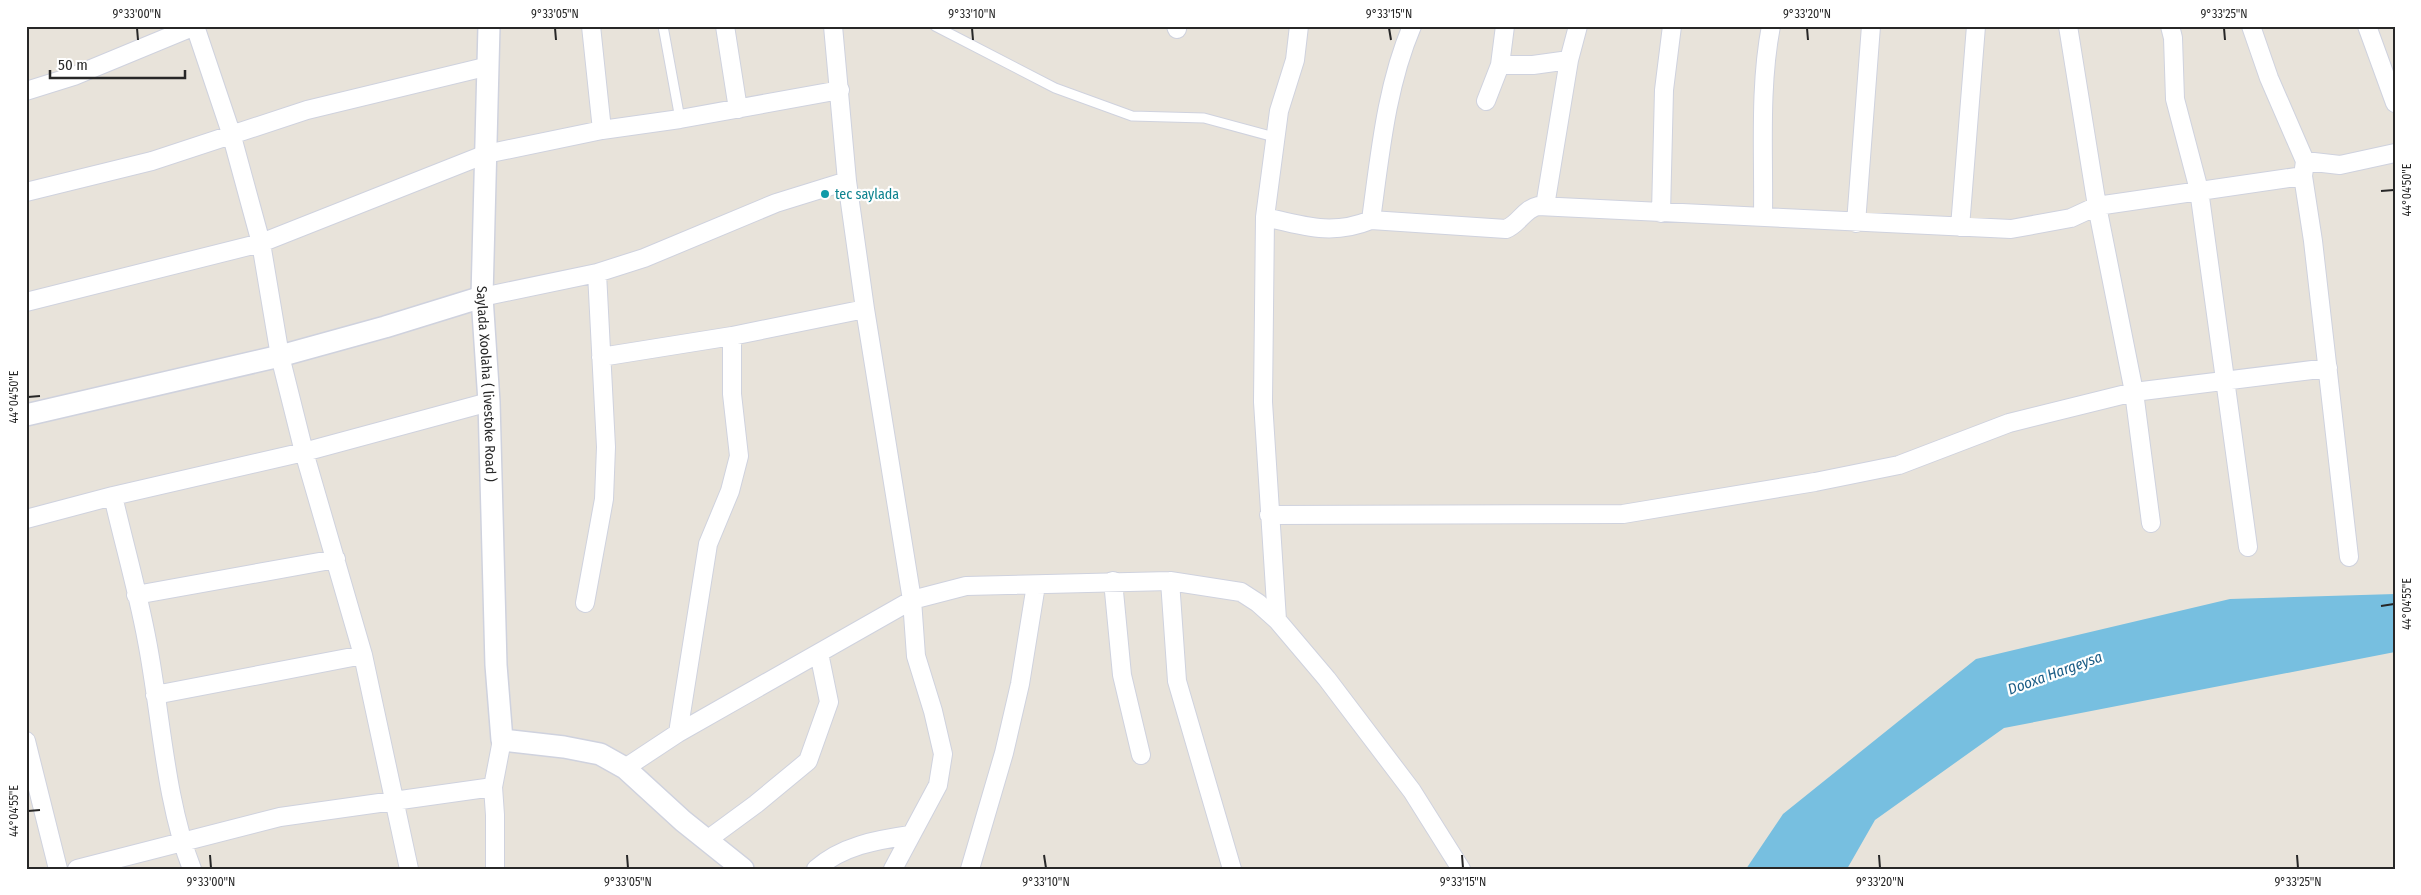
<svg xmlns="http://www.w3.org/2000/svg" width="2421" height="895" font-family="'Fira Sans Condensed',sans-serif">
  <rect width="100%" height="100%" fill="#e8e3da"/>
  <path fill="#77bfe0" d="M2395 594V652L2004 728 1875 820 1847 869H1746L1783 814 1976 659 2230 599Z"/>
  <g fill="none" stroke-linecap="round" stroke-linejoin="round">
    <g stroke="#cfd2de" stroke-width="11">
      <path id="service" d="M663 26 680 119
        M935 26 1055 88 1132 116 1204 118 1274 137"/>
    </g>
    <g stroke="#cfd2de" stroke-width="20">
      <path id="minor" d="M195 26 231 133 261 243 280 356 304 452 363 655 409 869
        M591 26 602 130
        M725 26 738 109
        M833 26 847 181 865 309 912 600 916 656 933 711 943 754 938 785 893 869
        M1176 26 1177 29
        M1299 26 1295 60 1279 111 1265 217C1304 226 1332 236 1371 220L1506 229C1519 224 1524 209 1538 206L2011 229 2071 218 2097 206 2303 176
        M2068 26 2097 206 2134 392 2151 523
        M2170 26 2173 38 2175 99 2199 190 2248 547
        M2251 26 2269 78 2305 161 2303 176 2313 241 2349 557
        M2367 26 2395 103
        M1500 65H1533L1569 60
        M26 91 74 76 195 26
        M1486 101 1500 65 1505 26
        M2305 161 2340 165 2395 153
        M26 192 152 161 307 110 489 66
        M1545 206 1569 60 1578 26
        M1661 213 1664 90 1672 26
        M1265 217 1263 402 1277 620
        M1763 217C1764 154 1759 88 1771 26
        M1371 220C1380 155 1386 87 1412 26
        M1856 223 1871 26
        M1960 227 1976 26
        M482 297 597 273
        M26 302 261 243 486 154 602 130 680 119 840 90
        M601 357 732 336 865 309
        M113 496C124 544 138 592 147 641 161 713 165 801 192 869
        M1269 515 1623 514 1815 482 1899 465 2009 423 2134 392 2328 368
        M26 519 113 496 304 452 489 402
        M1113 581 1122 675 1141 755
        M1170 581 1177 681 1232 869
        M136 595 336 559
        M585 603 604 499 606 447 597 273 644 258 776 203 847 181
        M155 695 363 655
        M678 733 708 544 730 491 739 456 732 394V336
        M26 741 58 869
        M625 768 678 733 912 600 966 586 1170 581 1241 592 1258 603 1277 620 1327 679 1412 791 1461 869
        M707 840 756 804 808 761 829 702 819 653
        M77 869 280 817 493 787
        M495 869V815L493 787 502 740
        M816 869C842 846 876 840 910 835
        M970 869 1004 753 1020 684 1036 585"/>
    </g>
    <g stroke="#cfd2de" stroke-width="24">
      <g id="tertiary">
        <path id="s1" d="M489 26 482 297 489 402 496 665 502 740 564 747 600 754 625 768 683 821 743 869"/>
        <path d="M26 415 280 356 385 327 482 297"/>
      </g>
    </g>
    <use href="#service" stroke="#fff" stroke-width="9"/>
    <use href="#minor" stroke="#fff" stroke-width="18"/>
    <use href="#tertiary" stroke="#fff" stroke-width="21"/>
  </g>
  <path fill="none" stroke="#272727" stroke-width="2" d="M137 28 138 40M555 28 556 40M972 28 973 40M1389 28 1391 40M1807 28 1808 40M2224 28 2225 40M2381 191 2394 190M28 397 40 396M2381 606 2394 604M28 811 40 810M210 855 211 868M627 855 628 868M1044 855 1046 868M1462 855 1463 868M1879 855 1880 868M2297 855 2298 868"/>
  <circle fill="#0f9aa8" stroke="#fff" stroke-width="2" cx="825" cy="194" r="5"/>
  <g text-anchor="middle" stroke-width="4.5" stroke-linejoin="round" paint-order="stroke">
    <g font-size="14" fill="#0d838f" stroke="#fff" text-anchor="start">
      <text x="835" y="199">tec saylada</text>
    </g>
    <g font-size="14" fill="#272727" stroke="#fff">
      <text dy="5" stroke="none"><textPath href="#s1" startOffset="358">Saylada Xoolaha ( livestoke Road )</textPath></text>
    </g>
    <g font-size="15" font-style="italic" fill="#1b5d86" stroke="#fff">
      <text transform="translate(2055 673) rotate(-20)" y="5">Dooxa Hargeysa</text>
    </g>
  </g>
  <rect width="2421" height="895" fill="none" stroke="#ffffff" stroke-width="55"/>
  <path d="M50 70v8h135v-8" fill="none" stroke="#272727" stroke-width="2.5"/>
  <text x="58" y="70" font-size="15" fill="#272727" stroke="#ffffff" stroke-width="4" paint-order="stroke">50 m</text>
  <rect x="28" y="28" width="2366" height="840" fill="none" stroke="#272727" stroke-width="2"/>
  <g font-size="12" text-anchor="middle" fill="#272727">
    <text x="137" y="18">9°33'00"N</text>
    <text x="555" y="18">9°33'05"N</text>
    <text x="972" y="18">9°33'10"N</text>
    <text x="1389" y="18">9°33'15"N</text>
    <text x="1807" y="18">9°33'20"N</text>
    <text x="2224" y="18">9°33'25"N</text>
    <text transform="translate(2407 190) rotate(-90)" y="4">44°04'50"E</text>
    <text transform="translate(14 397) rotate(-90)" y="4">44°04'50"E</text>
    <text transform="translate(2407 604) rotate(-90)" y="4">44°04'55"E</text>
    <text transform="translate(14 811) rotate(-90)" y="4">44°04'55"E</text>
    <text x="211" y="886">9°33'00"N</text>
    <text x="628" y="886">9°33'05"N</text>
    <text x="1046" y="886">9°33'10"N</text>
    <text x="1463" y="886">9°33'15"N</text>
    <text x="1880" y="886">9°33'20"N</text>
    <text x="2298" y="886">9°33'25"N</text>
  </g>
</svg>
